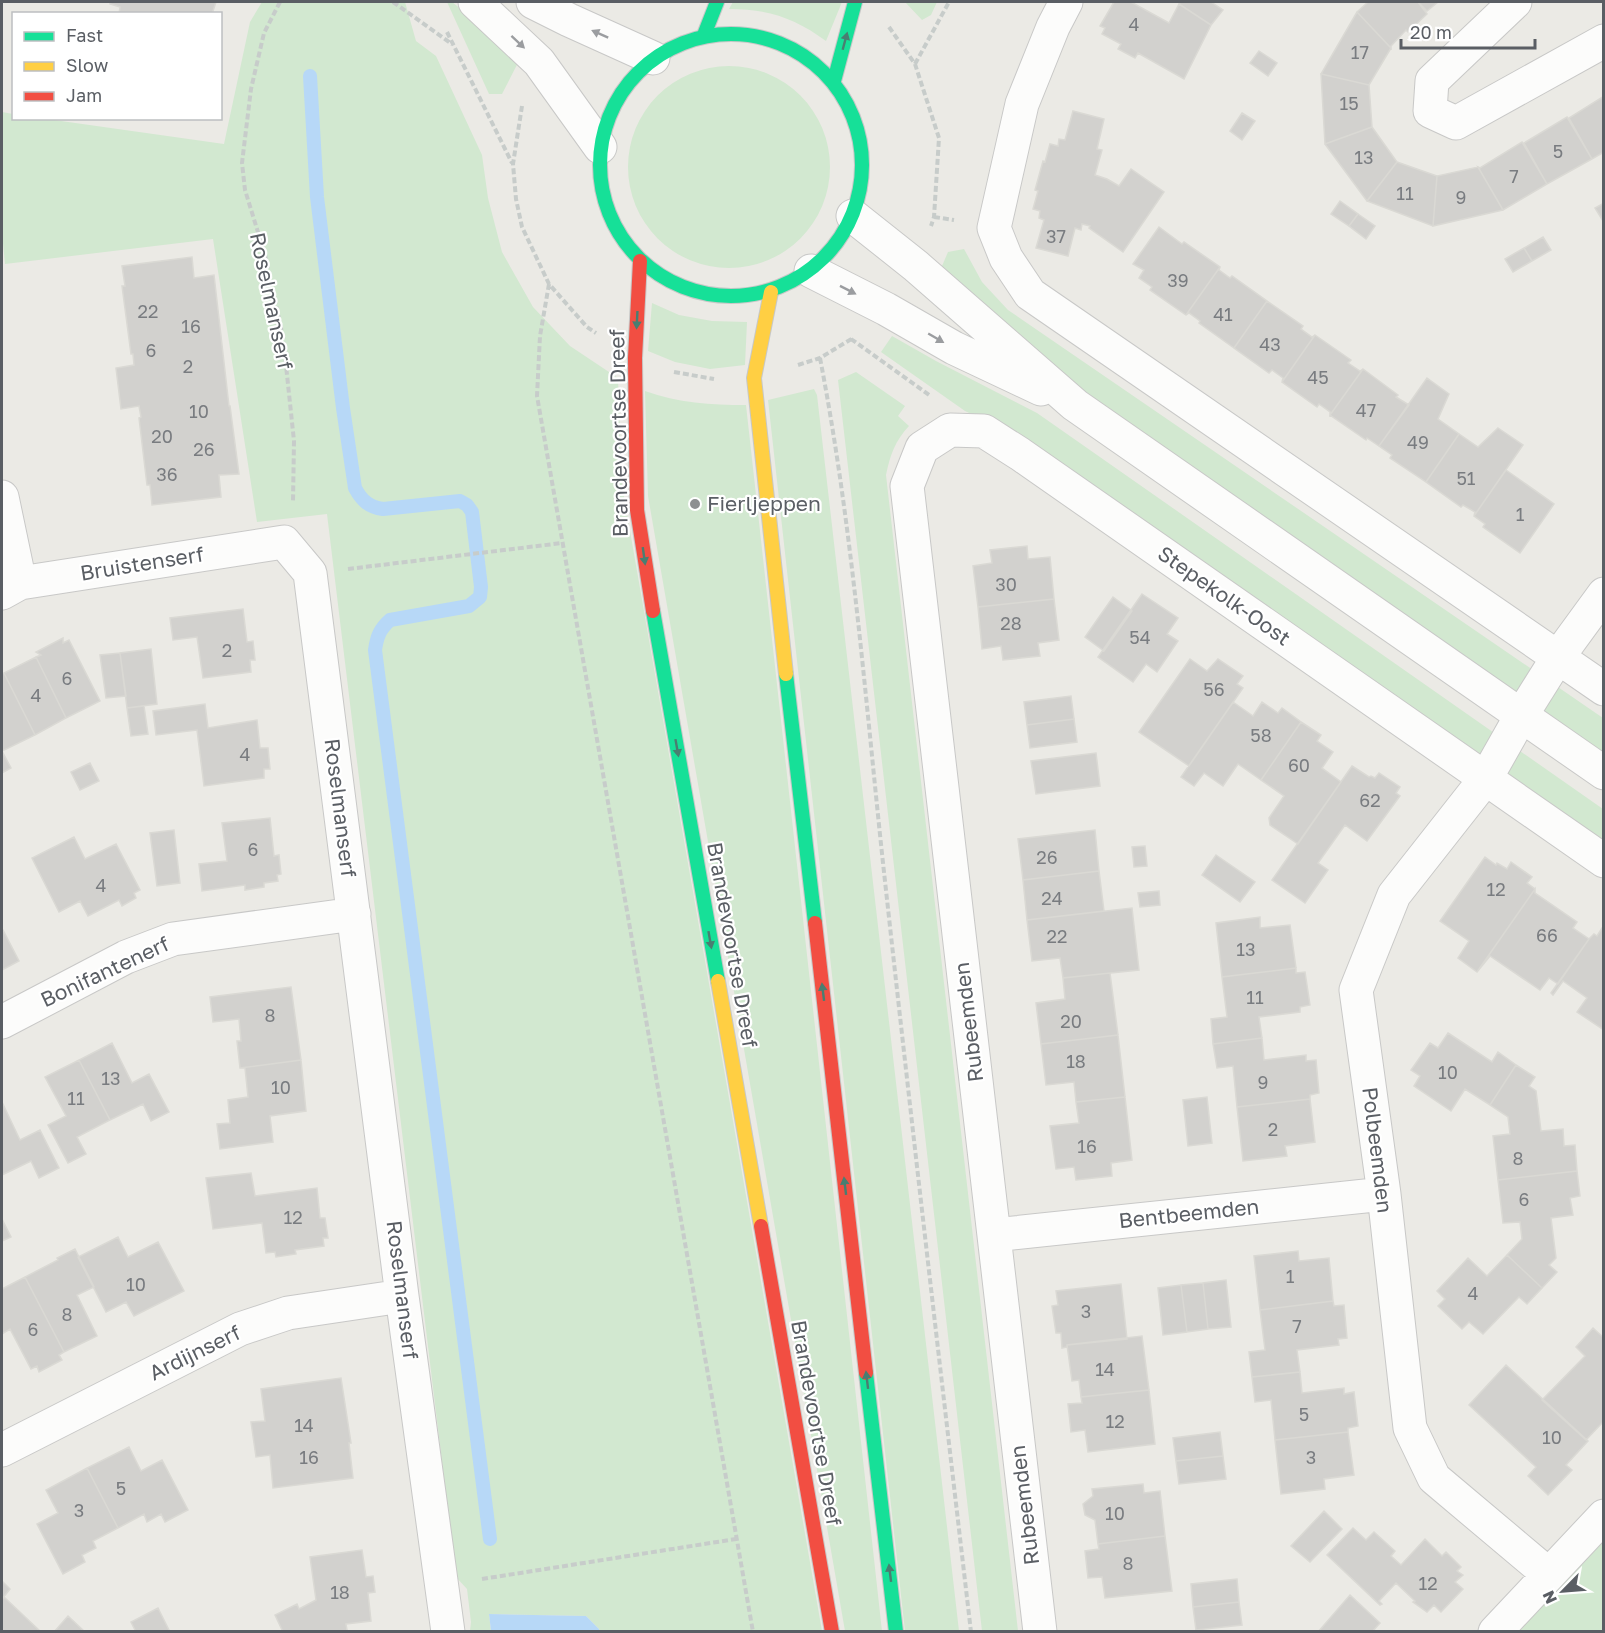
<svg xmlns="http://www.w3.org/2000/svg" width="1605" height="1633" font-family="'Golos Text',sans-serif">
  <rect width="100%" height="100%" fill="#ebeae5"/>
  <path fill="#d2e8d0" d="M262 2H405L416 41 436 56 482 155 488 198 502 252 533 307 570 346 618 378 622 485 822 1631H599V1629L586 1616 489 1614 491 1631H470L471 1622 467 1589 456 1577 327 514 257 522 213 239 5 264 2 233V112L13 114 14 118 47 119 224 144 250 22Z
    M447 2H452L521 57 502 94H489Z
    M733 2H842L826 41C795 18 768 9 729 9Z
    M905 2H937L931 15 922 20Z
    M628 167a101 101 0 1 1 202 0a101 101 0 1 1-202 0Z
    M964 249 982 282 1008 310 1603 718V753L1084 392 939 273 948 252Z
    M652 303 679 315 712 321 747 322 745 365 710 369 675 362 648 351Z
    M892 336 936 361 1037 413 1603 809V850L990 423 965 411 881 352Z
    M856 372 905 406 898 416 909 426C895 441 890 455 886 475L1018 1631H982L838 380Z
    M814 389 817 395 959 1631H905L768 400Z
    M645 391C678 403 711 405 746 405L882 1631H845L648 496Z
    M1603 1539V1631H1517Z"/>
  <path fill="#b7d8f7" d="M489 1614 586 1616 599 1629V1631H491Z"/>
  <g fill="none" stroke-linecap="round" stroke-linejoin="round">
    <path stroke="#b7d8f7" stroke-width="14" d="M310 76 317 197 343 408 355 488C362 501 369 507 383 509L460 501 467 505 472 512 481 587 480 597 469 606 390 620C380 629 377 636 375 650L490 1539"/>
  </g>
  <path fill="#d2d1ce" stroke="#dad9d4" stroke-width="1.5" d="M110 2H216L212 14H119L120 7 110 4Z
    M1114 2H1131L1169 23 1179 4 1211 25 1184 79 1138 53 1135 58 1118 49 1121 44 1102 34 1105 28 1100 26Z
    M1181 2H1211L1223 10 1211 25 1179 4Z
    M1368 2H1418L1427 14 1408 32 1406 30 1391 46V48L1357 12Z
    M1418 2H1438L1427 11Z
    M1357 12 1391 48 1369 85 1321 74Z
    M1259 51 1277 63 1268 76 1250 63Z
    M1321 74 1369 85 1372 127 1325 144Z
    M1604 96V152L1592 159 1569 118Z
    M1073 111 1104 119 1097 149 1102 150 1095 175 1107 179 1119 186 1131 169 1164 192 1123 252 1089 228 1090 226 1082 224 1081 230 1075 228 1068 256 1036 248 1044 220 1039 218 1040 211 1033 209 1038 191 1035 190 1043 161 1045 162 1050 144 1058 146 1059 139 1065 140Z
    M1242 113 1255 121 1242 140 1230 131Z
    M1567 117 1592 159 1547 184 1524 143Z
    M1372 127 1397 162 1367 201 1325 144Z
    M1522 142 1547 184 1503 210 1478 167 1480 168Z
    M1397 162 1437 176 1433 226 1367 201Z
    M1478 167 1503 210 1433 226 1437 176Z
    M1340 201 1358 214 1349 226 1331 214Z
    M1604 203V221H1603L1595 208Z
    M1358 214 1375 226 1366 239 1349 226Z
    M1159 227 1182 244 1184 242 1220 267 1186 315 1150 290 1152 287 1139 278 1144 270 1133 264Z
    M1543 237 1551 250 1532 261 1524 248Z
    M1524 248 1532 261 1513 272 1505 259Z
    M192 257 194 278 214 275 229 406H230L239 474 219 475 221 497 152 505 150 485H147L139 418 141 417 139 406 121 409 116 368 134 365 133 354H131L122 286H125L122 266Z
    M1220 267 1219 270 1230 278 1232 276 1267 301 1234 348 1199 323 1200 321 1189 313 1186 315Z
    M1267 301 1303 326 1301 329 1312 337 1315 335 1282 382 1283 378 1272 370 1269 373 1234 348Z
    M1315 335 1351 360 1348 363 1360 371 1363 369 1330 415V412L1319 404 1317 407 1282 382Z
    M1363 369 1398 395 1396 397 1409 405 1379 446 1367 438 1366 440 1330 415Z
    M1427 378 1449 394 1438 419 1459 434 1426 482 1390 458 1392 455 1379 446Z
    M1498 428 1523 445 1474 516 1475 512 1463 505 1461 507 1426 482 1459 434 1478 447Z
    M1506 470 1554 504 1520 553 1483 527 1485 524 1474 516Z
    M1027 546 1028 559 1050 557 1054 599 978 607 973 566 992 563 990 550Z
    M1142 594 1178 618 1167 634 1178 641 1157 672 1146 664 1133 682 1098 657Z
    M1113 597 1132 611 1104 651 1085 637Z
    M1054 599 1059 640 1038 643 1040 656 1003 660 1001 646 982 649 978 607Z
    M243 609 247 642 253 641 255 660H250L251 672 203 678 197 637 173 640 170 618Z
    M63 638V643L69 640 100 701 66 718 36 657 41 655 36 652Z
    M151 649 157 704 127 708 120 653Z
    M120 653 126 696 106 698 100 655Z
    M36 657 66 718 35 735 4 673Z
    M1190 659 1207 671 1218 659 1243 676 1237 684 1243 688 1189 766 1139 732Z
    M4 673 35 735 2 751 11 768 2 773V674Z
    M1071 696 1074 719 1027 725 1024 702Z
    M1233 702 1253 716 1262 702 1278 713 1282 708 1301 722 1261 780 1238 764 1223 786 1204 773 1194 786 1181 777Z
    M205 704 208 728 257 720 260 748H268L270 769H264V778L204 786 197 730 156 735 153 711Z
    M144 706 148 734 131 736 127 708Z
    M1074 719 1077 742 1030 748 1027 725Z
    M1301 722 1321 735 1317 741 1333 752 1322 768 1341 782 1298 844 1270 825 1269 818 1284 796 1261 780Z
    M1096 753 1100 786 1036 794 1031 761Z
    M90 763 99 781 80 790 71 772Z
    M1352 766 1369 777 1371 776 1375 778 1379 773 1400 787 1396 793 1400 796 1367 841 1345 825 1318 863 1328 870 1305 903 1272 880Z
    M270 818 274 856 279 855 281 874 277 875 278 881 264 883V887L245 890V885L202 891 199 864 227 861 222 823Z
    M174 830 180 883 157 886 150 833Z
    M1095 830 1099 871 1023 880 1018 839Z
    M74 837 85 859 116 844 140 890 134 893 136 898 122 906 119 900 88 916 80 901 59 912 32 858Z
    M1145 846 1147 866 1134 867 1132 847Z
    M1216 855 1255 882 1240 902 1202 875Z
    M1485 857 1496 865 1497 863 1507 869 1511 862 1532 877 1527 883 1535 889 1477 972 1458 958 1469 941 1440 921Z
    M1099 871 1104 911 1027 920 1023 880Z
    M1535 889V893L1577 922 1573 928 1589 939 1558 984 1549 978 1540 990 1490 956 1477 972Z
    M1159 891 1160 905 1140 907 1138 893Z
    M1132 908 1139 970 1063 978 1060 958 1032 961 1027 920Z
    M1260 917V928L1290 925 1296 968 1222 977 1216 923Z
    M1602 928 1604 929V1030L1577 1012 1587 998 1563 981 1553 995 1551 993 1589 939 1594 934 1597 936Z
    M2 930H3L19 961 2 970Z
    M1296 968V973L1305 972 1310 1005 1300 1007V1012L1259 1017 1262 1038 1213 1044 1211 1019 1227 1017 1222 977Z
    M1110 973 1118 1035 1041 1044 1036 1003 1065 999 1063 978Z
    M291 987 301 1060 240 1068 237 1041H241L239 1019 213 1022 210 997Z
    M1448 1033 1492 1062 1498 1052 1516 1065 1490 1105 1465 1089 1451 1111 1414 1086 1420 1076 1411 1070 1430 1043 1438 1048Z
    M1118 1035 1125 1097 1076 1102 1074 1082 1046 1085 1041 1044Z
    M1262 1038 1264 1060 1306 1055V1061L1316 1060 1319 1093 1310 1095V1099L1237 1107 1233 1066 1217 1068 1213 1044Z
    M112 1043 132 1083 149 1074 169 1112 151 1121 143 1104 110 1120 79 1060Z
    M79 1060 110 1120 77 1137 86 1154 68 1163 48 1125 66 1116 45 1077Z
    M301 1060 306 1111 270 1116 273 1142 220 1149 217 1124 230 1123 228 1100 248 1097 245 1068H240Z
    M1516 1065 1535 1077 1529 1086 1536 1091 1541 1131 1563 1129 1564 1146 1575 1145 1577 1171 1498 1180 1493 1136 1510 1134 1508 1117 1490 1105Z
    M1125 1097 1132 1160 1111 1163 1112 1176 1076 1180 1074 1167 1056 1169 1050 1126 1079 1123 1076 1102Z
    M1207 1097 1212 1143 1188 1146 1183 1100Z
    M1310 1099 1315 1142 1285 1146 1287 1156 1243 1161 1237 1107Z
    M2 1102 20 1140 40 1130 59 1168 39 1178 31 1161 2 1175Z
    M1577 1171 1580 1196 1570 1198 1573 1215 1551 1218 1556 1258 1549 1265 1557 1272 1542 1288 1507 1255 1522 1239 1520 1222 1503 1223 1498 1180Z
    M251 1173 255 1196 317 1188 320 1218H325L328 1238H323L324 1246 295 1250 296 1254 276 1257 275 1252 266 1253 262 1223 213 1229 206 1178Z
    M2 1219 11 1237 2 1241Z
    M118 1237 128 1257 158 1242 184 1291 134 1316 126 1302 106 1312 78 1257Z
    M75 1249 94 1287 77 1295 97 1336 64 1352 25 1277 58 1260 57 1258Z
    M1298 1251 1299 1261 1329 1258 1333 1301 1260 1310 1254 1256Z
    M1507 1255 1542 1288 1527 1304 1519 1297 1483 1334 1469 1322 1462 1329 1438 1306 1445 1299 1437 1291 1468 1258 1487 1276Z
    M25 1277 64 1352 59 1355 62 1360 39 1372 37 1366 31 1369 10 1329 2 1334V1289Z
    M1226 1280 1231 1327 1208 1329 1203 1283Z
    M1203 1283 1208 1329 1187 1332 1181 1285Z
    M1121 1284 1127 1339 1067 1345V1347L1062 1348 1061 1333H1056L1052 1306 1058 1305 1056 1291Z
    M1181 1285 1187 1332 1163 1335 1158 1288Z
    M1333 1301 1334 1306 1344 1305 1347 1338 1338 1339 1339 1345 1297 1350 1300 1372 1252 1377 1249 1352 1265 1350 1260 1310Z
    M1593 1328 1604 1338V1421L1586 1440 1542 1400 1585 1356 1576 1347Z
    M1142 1336 1149 1390 1081 1397 1079 1380 1072 1381 1067 1345Z
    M1506 1365 1588 1441 1566 1465 1572 1470 1548 1495 1528 1476 1536 1467 1469 1405Z
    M1300 1372 1302 1393 1344 1388V1394L1354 1392 1358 1426 1348 1428V1432L1275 1440 1271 1400 1255 1402 1252 1377Z
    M341 1378 351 1443H349L353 1478 273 1488 270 1455 256 1457 251 1422 265 1421 261 1389Z
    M1149 1390 1155 1444 1088 1452 1085 1430 1071 1432 1068 1404 1082 1403 1081 1397Z
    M1220 1432 1223 1456 1176 1461 1173 1438Z
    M1348 1432 1354 1475 1324 1479 1325 1489 1281 1494 1275 1440Z
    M129 1447 141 1471 162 1460 188 1510 165 1522 161 1514 147 1522 144 1514 118 1528 87 1468Z
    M1223 1456 1226 1479 1179 1484 1176 1461Z
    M87 1468 118 1528 93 1541 96 1548 82 1555 85 1562 63 1574 37 1524 58 1513 46 1490Z
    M1143 1484 1144 1493 1160 1491 1165 1536 1098 1544 1095 1520 1085 1515 1083 1504 1093 1496 1092 1489Z
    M1324 1511 1342 1529 1310 1562 1291 1546Z
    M1353 1528 1366 1540 1374 1532 1395 1551 1391 1556 1401 1565 1425 1539 1442 1556 1446 1552 1461 1567 1457 1571 1463 1575 1455 1582 1463 1589 1441 1612 1434 1605 1427 1612 1413 1602 1415 1601 1396 1583 1379 1601 1382 1604 1380 1605 1327 1555Z
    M1165 1536 1172 1591 1105 1598 1102 1577 1088 1578 1085 1551 1099 1549 1098 1544Z
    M362 1550 366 1577 373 1576 375 1592 368 1593 371 1621 346 1624 347 1630 350 1632H283L275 1615 297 1604 299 1609 316 1600 310 1557Z
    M1237 1579 1239 1602 1193 1607 1191 1584Z
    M2 1581 10 1589 2 1599Z
    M1350 1595 1380 1623 1372 1632H1318Z
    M4 1597 41 1632H2V1599Z
    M1239 1602 1242 1625 1196 1630 1193 1607Z
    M158 1608 170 1632H136L131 1622Z
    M68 1616 85 1632H54Z"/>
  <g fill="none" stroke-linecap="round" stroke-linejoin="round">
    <g stroke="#c8c8c7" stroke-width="35">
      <path id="street" d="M475 2 539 62 600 147
        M533 2 569 20 653 58
        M1066 2 1053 27 1022 104 994 228 1006 258 1030 294 1604 689
        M1515 2 1432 81 1430 111 1456 123 1604 41
        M853 216 916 266 1075 405 1604 773
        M811 271 886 309 954 348 1041 389
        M2 497 20 583
        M2 593 20 583 284 542 310 573 402 1296 448 1632
        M2 1022 126 957 173 939 354 914
        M994 1235 1384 1194
        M2 1450 240 1329 288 1313 402 1296
        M1548 1574 1434 1478 1410 1428 1384 1194 1356 990 1394 895 1486 778 1521 716 1558 657 1604 594
        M1040 1632 907 486 922 448 950 430 984 431 1020 454 1604 861
        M1495 1632 1604 1516"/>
    </g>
    <g stroke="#c7c8c7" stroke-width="16">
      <path id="fast" d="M600 165a131 131 0 1 1 262 0a131 131 0 1 1-262 0Z
        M704 35 717 2
        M834 81 855 2
        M653 611 718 981
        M786 674 815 923
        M866 1373 896 1632"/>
    </g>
    <g stroke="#c7c8c7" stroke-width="16">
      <path id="slow" d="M771 292 754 378 786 674
        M718 981 761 1226"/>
    </g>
    <g stroke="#c7c8c7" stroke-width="16">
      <path id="jam" d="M640 261 635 358 637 510 653 611
        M815 923 866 1373
        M761 1226 832 1632"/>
    </g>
    <path stroke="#c7ccca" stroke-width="4" stroke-dasharray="6 3" stroke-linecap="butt" d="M280 2 264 33 251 89 242 163 245 190 265 255 283 337 294 441 293 502
      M393 2 452 44
      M889 27 915 64 939 138 934 217 931 226
      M447 32 512 163
      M915 64 949 2
      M522 106 513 164 516 199 522 227 549 284 587 327 596 333
      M934 217 954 220
      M549 284 540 336 537 396 753 1632
      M851 339 929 395
      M820 358C852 524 865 695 883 863 911 1119 941 1375 971 1632
      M798 365 820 358 853 338
      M674 372 714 379
      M348 569 562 543
      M482 1579 736 1539"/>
    <use href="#street" stroke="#fcfcfb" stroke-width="33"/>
    <use href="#fast" stroke="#16e098" stroke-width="14"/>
    <use href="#slow" stroke="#ffcf43" stroke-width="14"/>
    <use href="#jam" stroke="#f24e42" stroke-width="14"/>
  </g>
  <defs><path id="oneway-solid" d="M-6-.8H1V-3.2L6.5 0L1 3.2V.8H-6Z" transform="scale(1.5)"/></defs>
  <g fill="#9b9da0">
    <use href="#oneway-solid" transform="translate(600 34) rotate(-156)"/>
    <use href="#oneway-solid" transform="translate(518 42) rotate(43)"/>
    <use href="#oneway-solid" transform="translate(848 290) rotate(27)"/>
    <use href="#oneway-solid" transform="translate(936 338) rotate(30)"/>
  </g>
  <g fill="#497e71">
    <use href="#oneway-solid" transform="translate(845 41) rotate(-75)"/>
    <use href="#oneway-solid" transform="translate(637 320) rotate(93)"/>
    <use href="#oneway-solid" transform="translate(644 556) rotate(82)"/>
    <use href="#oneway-solid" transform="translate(677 748) rotate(80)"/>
    <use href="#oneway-solid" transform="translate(710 940) rotate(80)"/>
    <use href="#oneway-solid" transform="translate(823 992) rotate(-97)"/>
    <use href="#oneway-solid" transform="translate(845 1186) rotate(-97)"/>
    <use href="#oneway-solid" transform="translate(867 1380) rotate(-97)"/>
    <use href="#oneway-solid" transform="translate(890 1573) rotate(-97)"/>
  </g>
  <circle fill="#8d8f91" stroke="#fff" stroke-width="2" cx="695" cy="504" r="6"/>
  <g text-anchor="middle" stroke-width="4.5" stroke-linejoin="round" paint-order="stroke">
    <g font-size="18" fill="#797c80">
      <text x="1134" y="31">4</text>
      <text x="1360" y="59">17</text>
      <text x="1349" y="110">15</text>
      <text x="1558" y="158">5</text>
      <text x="1364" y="164">13</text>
      <text x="1514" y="183">7</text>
      <text x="1405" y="200">11</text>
      <text x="1461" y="204">9</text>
      <text x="1056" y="243">37</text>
      <text x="1178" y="287">39</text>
      <text x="148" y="318">22</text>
      <text x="1223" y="321">41</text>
      <text x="191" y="333">16</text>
      <text x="1270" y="351">43</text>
      <text x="151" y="357">6</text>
      <text x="188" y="373">2</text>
      <text x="1318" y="384">45</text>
      <text x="1366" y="417">47</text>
      <text x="199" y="418">10</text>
      <text x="162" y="443">20</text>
      <text x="1418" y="449">49</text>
      <text x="204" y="456">26</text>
      <text x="167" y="481">36</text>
      <text x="1466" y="485">51</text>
      <text x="1520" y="521">1</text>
      <text x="1006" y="591">30</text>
      <text x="1011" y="630">28</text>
      <text x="1140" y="644">54</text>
      <text x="227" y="657">2</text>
      <text x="67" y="685">6</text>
      <text x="1214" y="696">56</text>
      <text x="36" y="702">4</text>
      <text x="1261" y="742">58</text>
      <text x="245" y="761">4</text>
      <text x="1299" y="772">60</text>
      <text x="1370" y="807">62</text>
      <text x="253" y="856">6</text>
      <text x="1047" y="864">26</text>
      <text x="101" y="892">4</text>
      <text x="1496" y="896">12</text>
      <text x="1052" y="905">24</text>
      <text x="1547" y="942">66</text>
      <text x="1057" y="943">22</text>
      <text x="1246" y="956">13</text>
      <text x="1255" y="1004">11</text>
      <text x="270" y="1022">8</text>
      <text x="1071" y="1028">20</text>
      <text x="1076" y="1068">18</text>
      <text x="1448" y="1079">10</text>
      <text x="111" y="1085">13</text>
      <text x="1263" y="1089">9</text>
      <text x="281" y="1094">10</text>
      <text x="76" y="1105">11</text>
      <text x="1273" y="1136">2</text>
      <text x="1087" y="1153">16</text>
      <text x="1518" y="1165">8</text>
      <text x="1524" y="1206">6</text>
      <text x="293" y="1224">12</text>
      <text x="1290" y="1283">1</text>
      <text x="136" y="1291">10</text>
      <text x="1473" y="1300">4</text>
      <text x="1086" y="1318">3</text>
      <text x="67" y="1321">8</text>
      <text x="1297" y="1333">7</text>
      <text x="33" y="1336">6</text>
      <text x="1105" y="1376">14</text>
      <text x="1304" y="1421">5</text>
      <text x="1115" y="1428">12</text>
      <text x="304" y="1432">14</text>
      <text x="1552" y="1444">10</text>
      <text x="309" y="1464">16</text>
      <text x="1311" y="1464">3</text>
      <text x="121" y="1495">5</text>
      <text x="79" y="1517">3</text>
      <text x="1115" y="1520">10</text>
      <text x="1128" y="1570">8</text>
      <text x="1428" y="1590">12</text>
      <text x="340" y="1599">18</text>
    </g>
    <g font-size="21" fill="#5a5e64" stroke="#fff">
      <text transform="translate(271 301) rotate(78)" y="7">Roselmanserf</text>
      <text transform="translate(619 433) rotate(-91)" y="7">Brandevoortse Dreef</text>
      <text transform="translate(142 564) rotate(-9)" y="7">Bruistenserf</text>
      <text transform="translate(1224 596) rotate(35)" y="7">Stepekolk-Oost</text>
      <text transform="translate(340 808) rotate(83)" y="7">Roselmanserf</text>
      <text transform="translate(732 945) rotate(80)" y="7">Brandevoortse Dreef</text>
      <text transform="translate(105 972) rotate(-25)" y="7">Bonifantenerf</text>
      <text transform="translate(969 1022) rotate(-97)" y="7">Rubeemden</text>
      <text transform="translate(1377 1150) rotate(83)" y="7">Polbeemden</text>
      <text transform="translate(1189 1214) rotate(-6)" y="7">Bentbeemden</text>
      <text transform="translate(402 1290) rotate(83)" y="7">Roselmanserf</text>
      <text transform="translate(195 1353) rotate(-26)" y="7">Ardijnserf</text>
      <text transform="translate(816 1423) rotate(80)" y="7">Brandevoortse Dreef</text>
      <text transform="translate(1025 1505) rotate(-97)" y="7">Rubeemden</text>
    </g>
    <g font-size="21" fill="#5a5e64" stroke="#fff" text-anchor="start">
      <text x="707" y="511">Fierljeppen</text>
    </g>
  </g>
  <rect width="1605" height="1633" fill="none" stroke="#5a5e64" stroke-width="6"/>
  <rect x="12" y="12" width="210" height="108" fill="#ffffff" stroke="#bdbfc1" stroke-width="1.5"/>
  <rect x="24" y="32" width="30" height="9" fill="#16e098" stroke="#bdbfc1" stroke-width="1.5"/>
  <text x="66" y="42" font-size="18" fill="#5a5e64">Fast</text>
  <rect x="24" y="62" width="30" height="9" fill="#ffcf43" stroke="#bdbfc1" stroke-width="1.5"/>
  <text x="66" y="72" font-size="18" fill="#5a5e64">Slow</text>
  <rect x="24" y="92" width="30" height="9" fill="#f24e42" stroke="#bdbfc1" stroke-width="1.5"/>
  <text x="66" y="102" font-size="18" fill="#5a5e64">Jam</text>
  <g transform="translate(1563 1591) rotate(245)" stroke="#ffffff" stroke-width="4.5" paint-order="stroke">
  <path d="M0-4.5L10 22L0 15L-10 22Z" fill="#5a5e64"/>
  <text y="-9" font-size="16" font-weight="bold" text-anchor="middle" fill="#5a5e64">N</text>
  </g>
  <path d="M1401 39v9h134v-9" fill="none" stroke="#5a5e64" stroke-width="3"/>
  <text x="1410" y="39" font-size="18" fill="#5a5e64" stroke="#ffffff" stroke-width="4.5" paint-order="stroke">20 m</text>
</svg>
